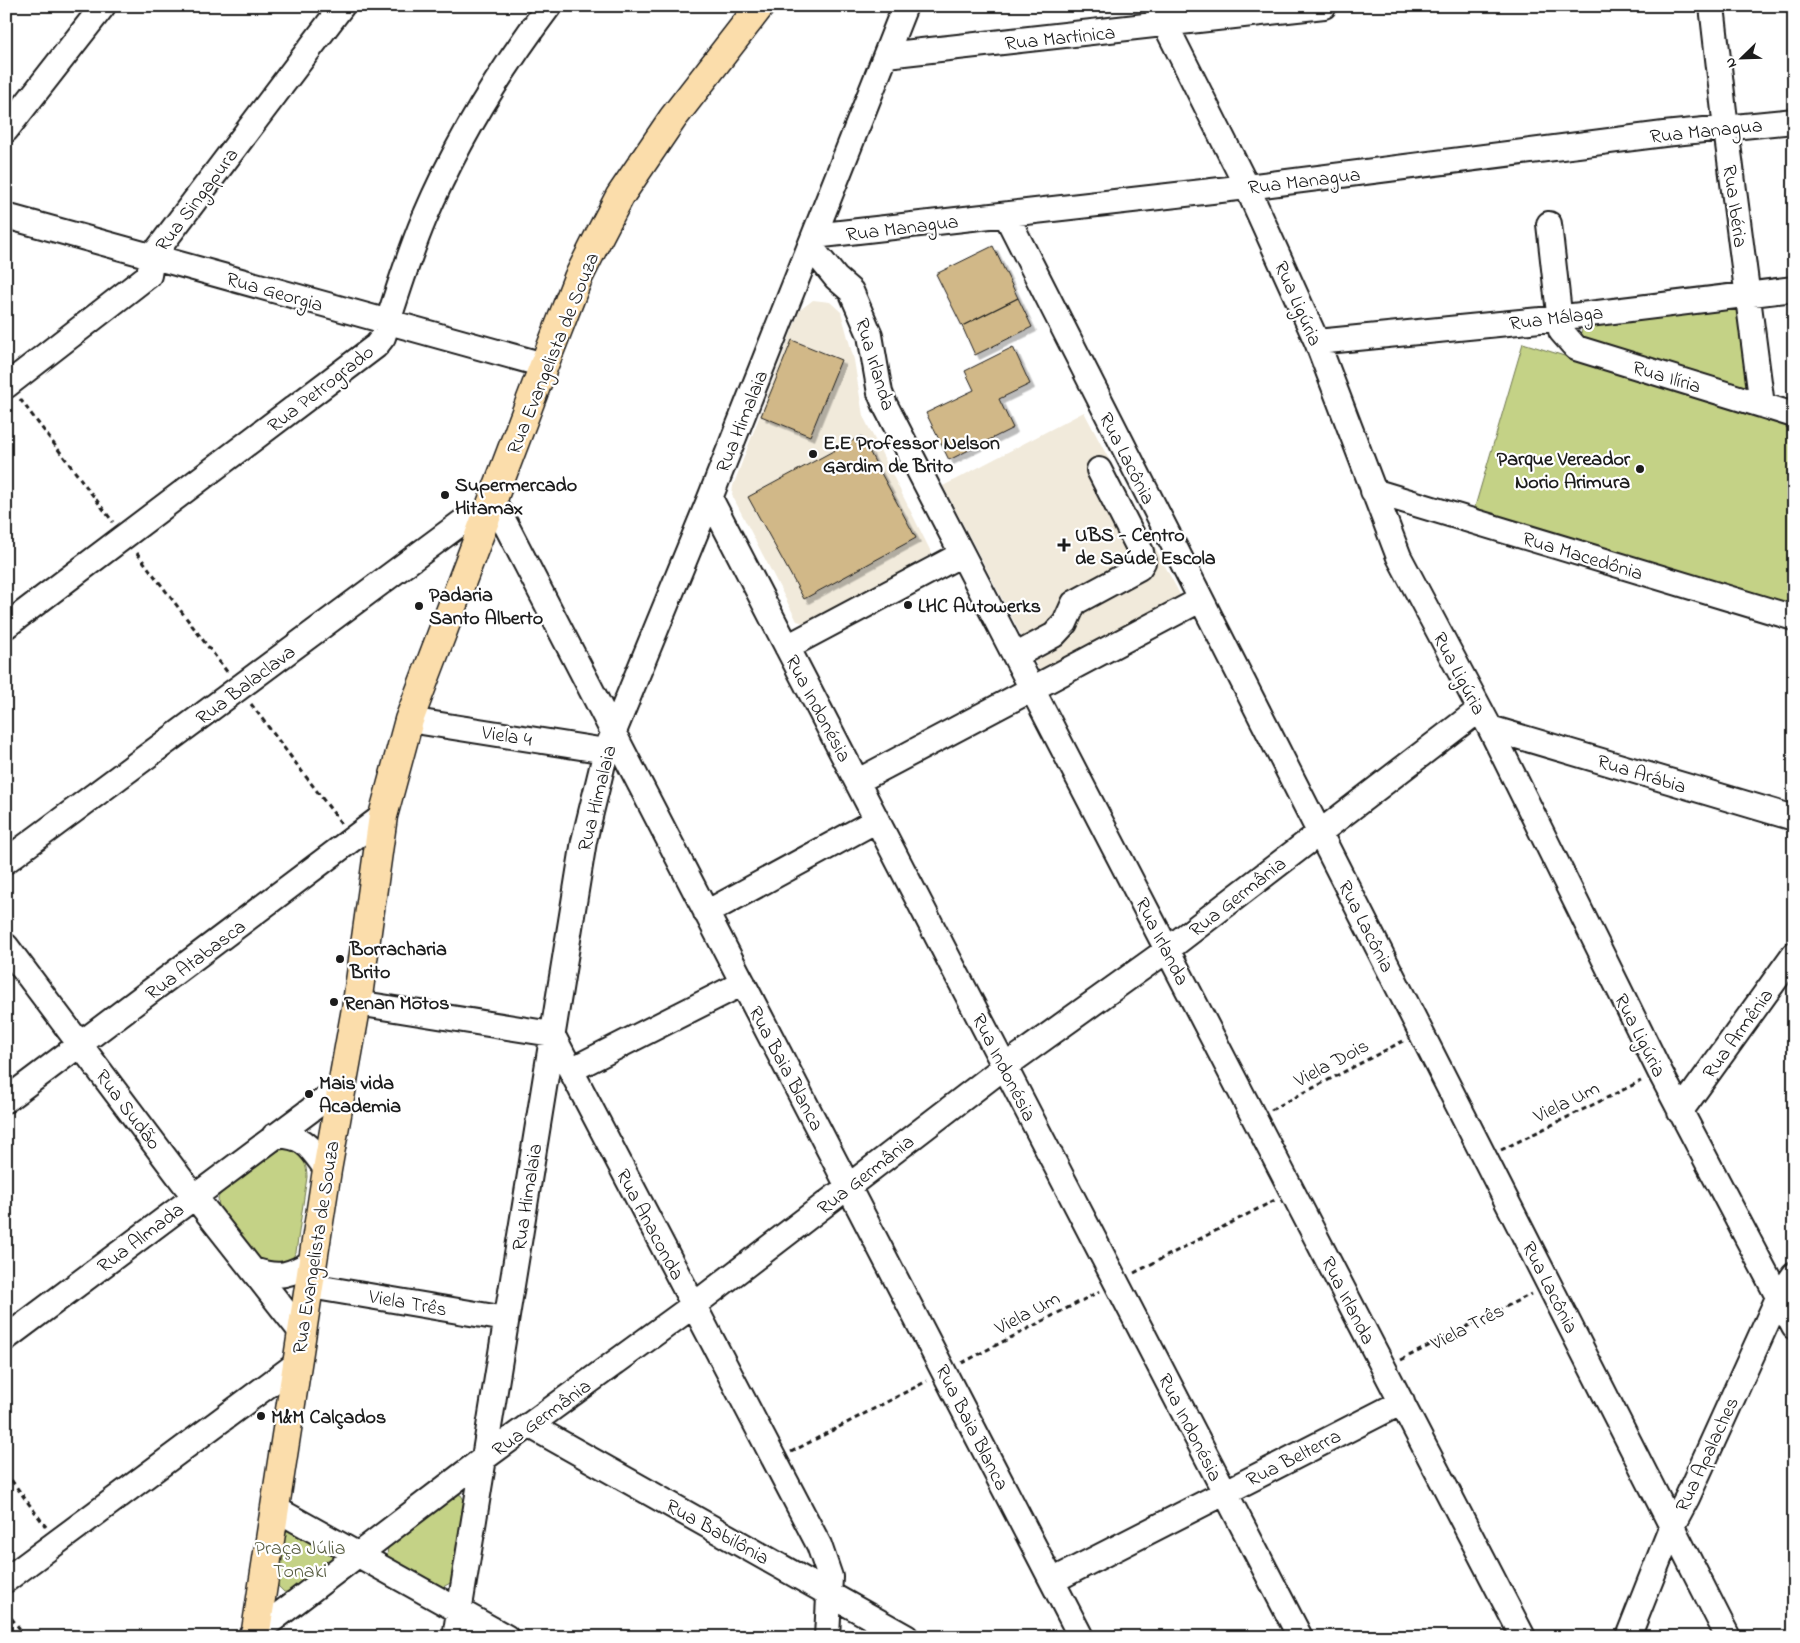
<svg xmlns="http://www.w3.org/2000/svg" width="1800" height="1643" font-family="'Indie Flower',sans-serif">
  <defs>
    <filter id="shadow"><feDropShadow dx="4.5" dy="4.5" stdDeviation="0" flood-color="#0004"/></filter>
  </defs>
  <rect width="100%" height="100%" fill="#fff"/>
  <filter id="ink" filterUnits="userSpaceOnUse"><feTurbulence type="fractalNoise" baseFrequency=".02" numOctaves="2"/><feDisplacementMap in="SourceGraphic" scale="10" xChannelSelector="R" yChannelSelector="G"/><feConvolveMatrix kernelMatrix="1 2 1 2 8 2 1 2 1" color-interpolation-filters="sRGB"/></filter>
  <g filter="url(#ink)">
    <path fill="#f1eadb" d="M813 300 830 302 841 312 854 360 863 416 932 554 804 623 797 621 732 495 733 486 800 310Z
      M1084 412 1185 604 1043 677 943 486Z"/>
    <path fill="#c4d286" stroke="#707751" d="M1737 309 1739 310 1749 384 1741 388 1582 338 1580 334 1583 328 1587 326Z
      M1523 343 1794 428V606L1474 510Z
      M286 1149C301 1151 307 1163 307 1177L296 1252 292 1259 276 1267 255 1258 219 1208 218 1198 222 1190 273 1152Z
      M457 1494 461 1495 466 1504 452 1582 443 1587 390 1559 387 1556 388 1546Z
      M290 1529 338 1557 291 1592H284L276 1584 285 1530Z"/>
    <path fill="#d1b888" stroke="#1c1c1c" filter="url(#shadow)" d="M993 246 1018 298 962 326 936 274Z
      M1018 298 1032 327 975 355 962 326Z
      M792 340 841 360 810 436 761 416Z
      M1013 347 1030 384 999 399 1013 428 949 460 926 413 974 390 965 371Z
      M861 436 916 538 804 599 748 497Z"/>
    <g fill="none" stroke-linecap="round" stroke-linejoin="round">
      <g stroke="#1c1c1c" stroke-width="28">
        <path id="minor" d="M1156 6 1247 187 1317 342 1399 557 1490 728 1660 1072 1794 1327
          M1712 6 1726 129 1762 405
          M886 55 1324 6
          M6 130 103 6
          M1006 215 1728 1637
          M6 216 544 365
          M1549 224 1561 331 1576 348 1794 415
          M814 236 1247 187 1664 134 1794 121
          M810 246 836 278 851 291 870 335 880 393 885 405 1523 1637
          M1317 342 1540 320 1794 289
          M6 386 149 275 152 257 342 6
          M1373 491 1794 618
          M492 498 1081 1637
          M710 498 1300 1637
          M6 626 376 346 383 337C396 297 408 257 424 219 456 143 500 71 549 6
          M787 647 962 554
          M1015 656 1054 635 1065 623 1074 603 1139 568 1143 562 1141 552 1099 470
          M409 720 606 751
          M1490 728 1794 818
          M858 781 1200 600
          M6 861 465 520 487 515
          M706 913 877 820
          M6 946 184 1183 302 1333
          M357 1003 552 1034 819 1545 830 1577 827 1637
          M571 1070 743 983
          M6 1100 383 816
          M1680 1112 1794 954
          M274 1136C304 1134 311 1148 327 1170
          M253 1270C280 1279 289 1275 313 1262
          M310 1286 506 1319
          M6 1338 340 1088
          M529 1425 906 1637
          M276 1509 506 1637
          M6 1580 298 1363
          M1052 1581 1402 1402
          M250 1637 483 1459 694 1305 1004 1067 1167 950 1479 710
          M455 1637 584 841 606 751 710 498 905 6
          M1628 1637 1672 1526 1687 1498 1778 1298 1794 1275"/>
      </g>
      <g stroke="#1c1c1c" stroke-width="31">
        <path id="major" d="M255 1637 327 1170 357 1003 383 816 409 720 544 365 578 278 597 240 620 196 673 118 760 6"/>
      </g>
      <path stroke="#1c1c1c" stroke-width="3" stroke-dasharray="5 4" stroke-linecap="butt" d="M20 399 113 522
        M137 553 228 673
        M251 704 341 823
        M1271 1110 1403 1041
        M1501 1150 1641 1081
        M1134 1273 1275 1200
        M1401 1360 1531 1294
        M962 1363 1100 1291
        M791 1452 927 1381
        M6 1473 46 1527
        M6 1611 26 1637"/>
      <use href="#minor" stroke="#fff" stroke-width="24"/>
      <use href="#major" stroke="#fbddab" stroke-width="28"/>
    </g>
  </g>
  <g fill="#1c1c1c" stroke="#fff" stroke-width="2">
    <circle cx="813" cy="454" r="5"/>
    <circle cx="1640" cy="469" r="5"/>
    <circle cx="445" cy="495" r="5"/>
    <path d="M1061.5 537.5h5v5h5v5h-5v5h-5v-5h-5v-5h5z"/>
    <circle cx="908" cy="605" r="5"/>
    <circle cx="419" cy="606" r="5"/>
    <circle cx="340" cy="959" r="5"/>
    <circle cx="334" cy="1002" r="5"/>
    <circle cx="309" cy="1094" r="5"/>
    <circle cx="261" cy="1416" r="5"/>
  </g>
  <g text-anchor="middle" stroke-width="4.5" stroke-linejoin="round" paint-order="stroke">
    <g font-size="20" fill="#1c1c1c" stroke="#fff">
      <text transform="translate(1060 37) rotate(-6)" y="7">Rua Martinica</text>
      <text transform="translate(1706 130) rotate(-6)" y="7">Rua Managua</text>
      <text transform="translate(1304 180) rotate(-7)" y="7">Rua Managua</text>
      <text transform="translate(196 199) rotate(-53)" y="7">Rua Singapura</text>
      <text transform="translate(1736 206) rotate(82)" y="7">Rua Ibéria</text>
      <text transform="translate(902 227) rotate(-7)" y="7">Rua Managua</text>
      <text transform="translate(275 291) rotate(16)" y="7">Rua Georgia</text>
      <text transform="translate(1299 303) rotate(66)" y="7">Rua Ligúria</text>
      <text transform="translate(1556 317) rotate(-7)" y="7">Rua Málaga</text>
      <text transform="translate(552 353) rotate(-68)" y="7">Rua Evangelista de Souza</text>
      <text transform="translate(876 364) rotate(73)" y="7">Rua Irlanda</text>
      <text transform="translate(1667 376) rotate(17)" y="7">Rua Ilíria</text>
      <text transform="translate(320 388) rotate(-38)" y="7">Rua Petrogrado</text>
      <text transform="translate(741 421) rotate(-68)" y="7">Rua Himalaia</text>
      <text transform="translate(1128 458) rotate(63)" y="7">Rua Lacônia</text>
      <text transform="translate(1583 555) rotate(17)" y="7">Rua Macedônia</text>
      <text transform="translate(1460 673) rotate(62)" y="7">Rua Ligúria</text>
      <text transform="translate(245 684) rotate(-37)" y="7">Rua Balaclava</text>
      <text transform="translate(819 708) rotate(62)" y="7">Rua Indonésia</text>
      <text transform="translate(507 735) rotate(9)" y="7">Viela 4</text>
      <text transform="translate(1642 773) rotate(17)" y="7">Rua Arábia</text>
      <text transform="translate(596 798) rotate(-76)" y="7">Rua Himalaia</text>
      <text transform="translate(1237 896) rotate(-38)" y="7">Rua Germânia</text>
      <text transform="translate(1367 926) rotate(63)" y="7">Rua Lacônia</text>
      <text transform="translate(1163 941) rotate(63)" y="7">Rua Irlanda</text>
      <text transform="translate(195 959) rotate(-37)" y="7">Rua Atabasca</text>
      <text transform="translate(1737 1033) rotate(-54)" y="7">Rua Armênia</text>
      <text transform="translate(1641 1035) rotate(63)" y="7">Rua Ligúria</text>
      <text transform="translate(1331 1062) rotate(-28)" y="7">Viela Dois</text>
      <text transform="translate(1005 1067) rotate(63)" y="7">Rua Indonésia</text>
      <text transform="translate(787 1068) rotate(62)" y="7">Rua Baia Blanca</text>
      <text transform="translate(1566 1101) rotate(-26)" y="7">Viela Um</text>
      <text transform="translate(129 1109) rotate(53)" y="7">Rua Sudão</text>
      <text transform="translate(865 1174) rotate(-38)" y="7">Rua Germânia</text>
      <text transform="translate(526 1197) rotate(-81)" y="7">Rua Himalaia</text>
      <text transform="translate(651 1224) rotate(62)" y="7">Rua Anaconda</text>
      <text transform="translate(140 1237) rotate(-37)" y="7">Rua Almada</text>
      <text transform="translate(315 1247) rotate(-81)" y="7">Rua Evangelista de Souza</text>
      <text transform="translate(1551 1287) rotate(63)" y="7">Rua Lacônia</text>
      <text transform="translate(1349 1300) rotate(63)" y="7">Rua Irlanda</text>
      <text transform="translate(408 1302) rotate(10)" y="7">Viela Três</text>
      <text transform="translate(1027 1312) rotate(-28)" y="7">Viela Um</text>
      <text transform="translate(1467 1326) rotate(-27)" y="7">Viela Três</text>
      <text transform="translate(541 1417) rotate(-36)" y="7">Rua Germânia</text>
      <text transform="translate(973 1427) rotate(63)" y="7">Rua Baia Blanca</text>
      <text transform="translate(1191 1427) rotate(63)" y="7">Rua Indonésia</text>
      <text transform="translate(1706 1454) rotate(-65)" y="7">Rua Apalaches</text>
      <text transform="translate(1293 1457) rotate(-27)" y="7">Rua Belterra</text>
      <text transform="translate(718 1531) rotate(29)" y="7">Rua Babilônia</text>
    </g>
    <g font-size="20" font-weight="bold" fill="#1c1c1c" stroke="#fff" text-anchor="start">
      <text x="823" y="449">E.E Professor Nelson<tspan x="823" dy="23">Gardim de Brito</tspan></text>
      <text x="1630" y="465" text-anchor="end">Parque Vereador<tspan x="1630" dy="23">Norio Arimura</tspan></text>
      <text x="455" y="491">Supermercado<tspan x="455" dy="23">Hitamax</tspan></text>
      <text x="1075" y="541">UBS - Centro<tspan x="1075" dy="23">de Saúde Escola</tspan></text>
      <text x="429" y="601">Padaria<tspan x="429" dy="23">Santo Alberto</tspan></text>
      <text x="918" y="612">LHC Autowerks</text>
      <text x="350" y="955">Borracharia<tspan x="350" dy="23">Brito</tspan></text>
      <text x="344" y="1009">Renan Motos</text>
      <text x="319" y="1089">Mais vida<tspan x="319" dy="23">Academia</tspan></text>
      <text x="271" y="1423">M&amp;M Calçados</text>
    </g>
    <g font-size="20" fill="#575c41" stroke="#fff">
      <text x="300" y="1554">Praça Júlia<tspan x="300" dy="23">Tonaki</tspan></text>
    </g>
  </g>
  <rect width="1800" height="1643" fill="none" stroke="#fff" stroke-width="25"/>
  <rect x="12" y="12" width="1775" height="1618" fill="none" stroke="#1c1c1c" stroke-width="2" filter="url(#ink)"/>
  <g transform="translate(1742 58) rotate(247)" stroke="#ffffff" stroke-width="4" paint-order="stroke">
  <path d="M0-4L9 19L0 12L-9 19Z" fill="#1c1c1c"/>
  <text y="-8" font-size="14" font-weight="bold" text-anchor="middle" fill="#1c1c1c">N</text>
  </g>
</svg>
